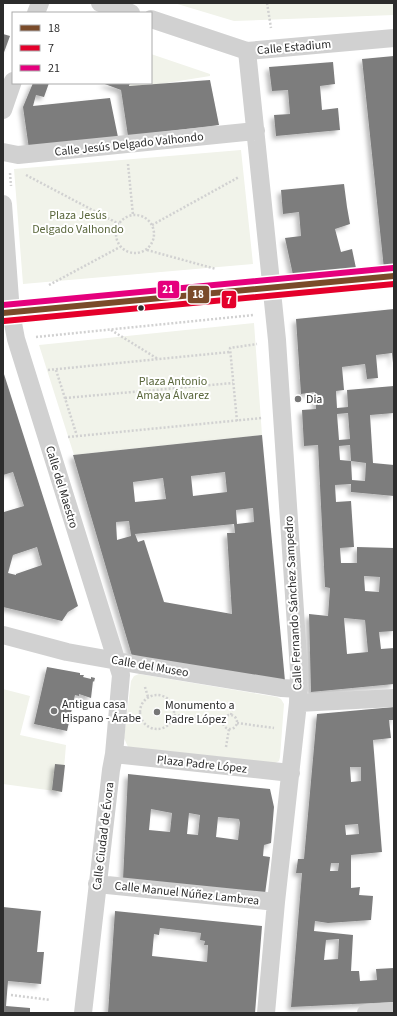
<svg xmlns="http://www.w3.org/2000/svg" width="397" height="1016" font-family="'Source Sans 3',sans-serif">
  <defs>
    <filter id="shadow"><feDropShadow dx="-3.5" dy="3.5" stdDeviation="2" flood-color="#0004"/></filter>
  </defs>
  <rect width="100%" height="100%" fill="#fff"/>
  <path fill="#f1f3ea" d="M174 3H394V15L234 21Z
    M151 54 210 74V76L129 89 130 83H151Z
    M241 150 253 264 23 284 14 169Z
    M254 323 262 435 74 455 39 345Z
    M139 674 277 697 281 699 284 704 280 757 279 761 275 763 128 747 124 738 131 681 134 676Z
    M3 689 30 696 20 735 66 745 62 792 3 784Z"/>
  <path fill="#7d7d7d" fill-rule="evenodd" filter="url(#shadow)" d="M3 34 10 36 3 55Z
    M394 56V268L384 269 362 59Z
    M333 62 335 84 320 86 322 110 338 108 340 130 276 136 274 115 290 114 288 90 272 91 269 67Z
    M210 80 219 125 128 136 121 90 102 83H130L129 86Z
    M33 83H49L44 97 36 95 33 106 110 98 119 142 29 149 23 107Z
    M344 184 347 207 350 224 335 229 341 252 352 249 357 273 293 275 285 238 301 236 299 212 283 214 281 190Z
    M394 309V363H393L392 353 376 355 378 378 367 379 365 364 342 367 344 390 336 391 337 408 348 407 347 390 394 386V413L370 415 373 463 394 465V496L351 492V484L335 485 336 502 351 501 354 547 340 548 341 563H357V547L394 548V631L379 632 381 649 394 648V684L311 692 309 614 328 616 330 588 325 587 318 445 304 446 302 410 316 409 315 392 301 394 296 319ZM348 413 350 439 339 440 337 414ZM350 445 351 461 340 460 339 446ZM351 461 366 463 365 481 352 480ZM364 576 380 577 379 592 365 591ZM344 618 365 620 368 652 347 654Z
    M3 371 78 606 68 612 62 621 3 607V508L4 512 24 506 13 472 3 475ZM37 547 42 565 16 574V575L8 573 13 555Z
    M262 435 285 681 132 656 73 455ZM225 472 227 492 193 496 191 476ZM163 478 166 499 135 502 133 482ZM253 508 254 522 237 524 236 510ZM129 521 131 536 117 540 116 522ZM234 524 235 533H227L232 614 164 602 144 540 138 542 135 534Z
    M47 667 80 673V675H84L83 677 91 679V677L95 678 94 682 93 681 91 698 79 694V696L75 695 67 731 34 724Z
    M394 707V720H389L391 738 373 740 382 852 351 855V888L360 887 359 895 373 896 371 920 328 923 315 921 314 931 353 935 351 971H359L360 981 377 980 376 969 394 968V1002L291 1007 302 873H296L298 859H304L317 714ZM350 767H361V781L351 782ZM358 824 359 834 346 835 345 825ZM331 863H339L338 871H330ZM339 939 338 959 324 960 326 940Z
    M55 764 65 765 62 792 52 790Z
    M128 774 270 789 274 807 271 843 264 845 263 856 270 857 265 894 123 880ZM151 809 172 813 170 832 149 830ZM189 813 200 815 198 835 187 834ZM218 817 239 819 240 823 238 840 216 837Z
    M3 907 41 911 37 952H44L41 984 8 981 6 1006 30 1008V1013H3Z
    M115 911 262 926 255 1013H108ZM160 928 201 933 200 940 205 941 204 945H208L207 962 152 956 154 934 159 935Z"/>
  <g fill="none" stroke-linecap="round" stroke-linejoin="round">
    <path stroke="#d1d1d1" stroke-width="2.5" stroke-dasharray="2 2" stroke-linecap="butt" d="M267 3 271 28
      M128 164 133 215
      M10 173 11 186
      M26 175 119 224
      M116 234a19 19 0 1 1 38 0a19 19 0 1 1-38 0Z
      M152 225 239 177
      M147 250 216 269
      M49 285 120 247
      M111 330 158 359
      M36 337 254 315
      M48 370 230 352
      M56 370 77 436
      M65 398 233 383
      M237 421 230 348 257 344
      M68 437 262 418
      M145 687 148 697
      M140 712a17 17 0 1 1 34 0a17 17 0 1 1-34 0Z
      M223 722a7 7 0 1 1 14 0a7 7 0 1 1-14 0Z
      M174 715 222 721
      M231 715 233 700
      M237 723 274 728
      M226 747 229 729
      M11 995 50 1000"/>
    <path stroke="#d1d1d1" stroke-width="18" d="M100 3 131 13
      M36 13 40 3
      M151 19 247 51 394 38
      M247 51 277 340 299 671 298 703 276 902 266 1013
      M3 110 13 81
      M3 152 18 155 256 131
      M3 204 11 313 16 339 121 675 114 754 111 770 83 1013
      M3 635 67 652 140 665 282 688 299 689
      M298 703 394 698
      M114 754 291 773
      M97 884 276 902
      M366 1013 394 1011"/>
    <path stroke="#cacaca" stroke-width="22" d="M3 313 394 276"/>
    <g stroke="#fff" stroke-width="9">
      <path id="bus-1" d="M3 313 394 276"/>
    </g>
    <g stroke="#fff" stroke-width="9">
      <path id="bus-2" d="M4 321 394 284"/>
    </g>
    <g stroke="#fff" stroke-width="9">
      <path id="bus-3" d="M3 305 393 268"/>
    </g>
    <use href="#bus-1" stroke="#7a4b2a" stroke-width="6"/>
    <use href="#bus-2" stroke="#e4002b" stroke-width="6"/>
    <use href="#bus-3" stroke="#e5007d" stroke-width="6"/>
  </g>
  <circle fill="#2c2c2c" stroke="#fff" stroke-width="1.5" cx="141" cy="308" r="3.5"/>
  <g fill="#767676" stroke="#fff" stroke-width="1.5">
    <circle cx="298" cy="399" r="4"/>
    <circle cx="54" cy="711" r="4"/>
    <circle cx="157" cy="712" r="4"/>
  </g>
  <g text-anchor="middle" stroke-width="4" stroke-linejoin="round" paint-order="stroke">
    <g font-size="12" fill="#2c2c2c" stroke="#fff">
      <text transform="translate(294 47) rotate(-5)" y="4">Calle Estadium</text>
      <text transform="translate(129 144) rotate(-6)" y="4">Calle Jesús Delgado Valhondo</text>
      <text transform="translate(62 487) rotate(73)" y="4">Calle del Maestro</text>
      <text transform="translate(293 603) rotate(-93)" y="4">Calle Fernando Sánchez Sampedro</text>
      <text transform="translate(150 666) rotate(10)" y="4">Calle del Museo</text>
      <text transform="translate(202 764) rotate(6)" y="4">Plaza Padre López</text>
      <text transform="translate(103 836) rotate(-83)" y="4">Calle Ciudad de Évora</text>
      <text transform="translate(187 893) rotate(6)" y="4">Calle Manuel Núñez Lambrea</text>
    </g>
    <g font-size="12" fill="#59663b" stroke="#fff">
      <text x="78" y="219">Plaza Jesús<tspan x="78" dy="14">Delgado Valhondo</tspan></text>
      <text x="173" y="385">Plaza Antonio<tspan x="173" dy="14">Amaya Álvarez</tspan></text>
    </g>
    <g font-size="12" fill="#2c2c2c" stroke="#fff" text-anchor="start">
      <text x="306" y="403">Dia</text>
      <text x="62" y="708">Antigua casa<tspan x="62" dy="14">Hispano - Árabe</tspan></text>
      <text x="165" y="709">Monumento a<tspan x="165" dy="14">Padre López</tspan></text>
    </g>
  </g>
  <g stroke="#fff" stroke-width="1.5">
    <rect x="157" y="280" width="23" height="19" rx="4" fill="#e5007d"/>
    <rect x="187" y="285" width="23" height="19" rx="4" fill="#7a4b2a"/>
    <rect x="221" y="290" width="16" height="19" rx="4" fill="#e4002b"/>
  </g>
  <g font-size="11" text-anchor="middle" font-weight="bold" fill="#fff">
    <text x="168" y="293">21</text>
    <text x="198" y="298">18</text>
    <text x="229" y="304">7</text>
  </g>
  <rect width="397" height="1016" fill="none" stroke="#2c2c2c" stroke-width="8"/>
  <rect x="12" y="12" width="140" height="72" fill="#ffffff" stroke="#ababab"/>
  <rect x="20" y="25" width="20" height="6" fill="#7a4b2a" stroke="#ababab"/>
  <text x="48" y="32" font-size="12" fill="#2c2c2c">18</text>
  <rect x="20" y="45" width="20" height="6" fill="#e4002b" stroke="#ababab"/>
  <text x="48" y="52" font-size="12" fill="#2c2c2c">7</text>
  <rect x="20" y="65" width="20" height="6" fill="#e5007d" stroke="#ababab"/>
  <text x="48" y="72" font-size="12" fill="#2c2c2c">21</text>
</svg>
